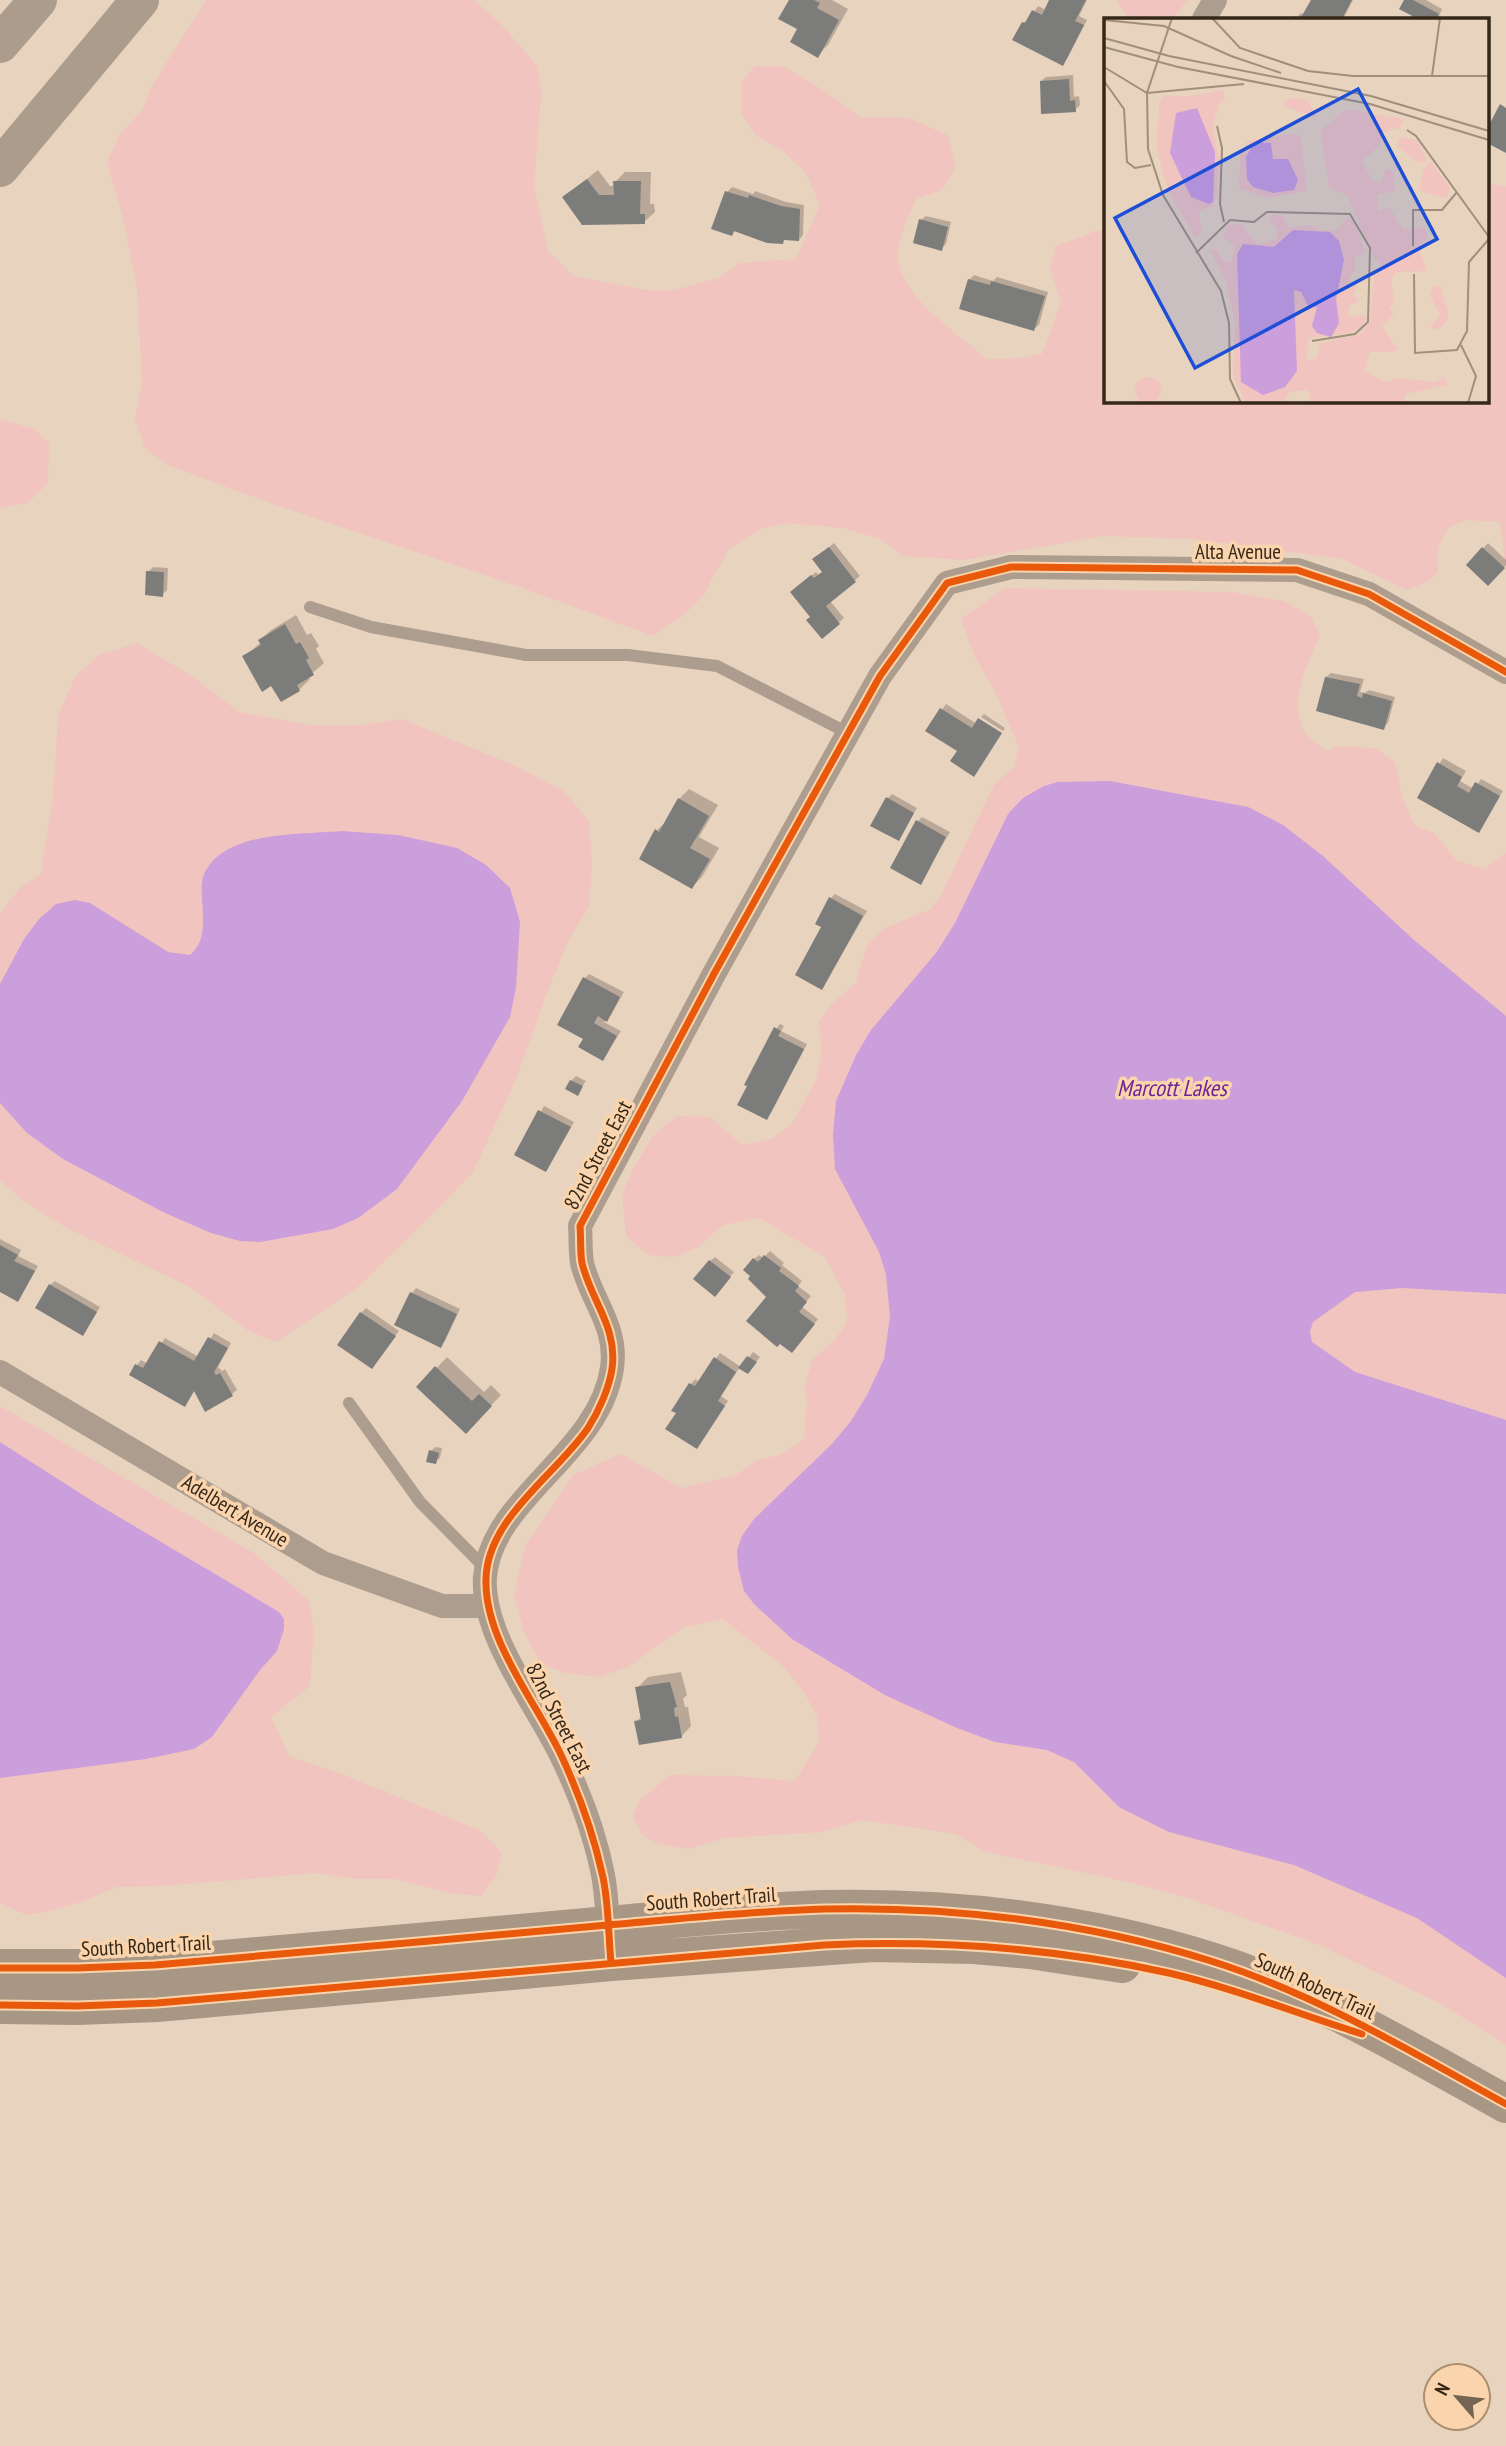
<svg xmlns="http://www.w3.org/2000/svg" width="1506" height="2446" font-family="'PT Sans Narrow',sans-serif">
  <rect width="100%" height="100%" fill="#e8d3be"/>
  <path fill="#f1c4bf" d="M206 0H474L501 24 538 67 541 93 534 186 548 251 573 276 648 290H674L719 278 740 263 796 259 820 205 806 173 782 150 756 136 742 114V82L755 66H783L823 90 860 117 909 118 949 136 955 168 942 190 916 199C910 214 895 245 898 261 905 300 958 334 987 359L1020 358 1042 354 1061 303 1050 268 1056 246 1105 228V401H1487V183L1506 187V569L1500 522 1466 520 1448 528 1438 548V571L1429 581 1407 590 1342 559 1192 539 1104 536 963 560 902 556 881 539 843 528 787 523 761 529 729 549 702 597 685 614 653 636 517 586 273 504 167 465 145 448 135 420 142 381 137 288 124 222 107 162 119 136 143 109 153 84Z
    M1116 0H1187L1173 19H1129Z
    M0 419 34 429 49 443 48 483 28 503 0 508Z
    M1005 588 1232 592 1284 601 1311 617 1320 635C1307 666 1289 697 1303 730 1307 739 1321 746 1328 752L1335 746 1375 748 1395 762 1402 797 1415 826 1434 833 1457 861 1484 869 1506 853V2045L1443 2005 1320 1945 1185 1897 1128 1882 986 1852 956 1834 862 1820 822 1832 725 1838 688 1849 659 1844 643 1836 633 1817 639 1801 670 1775 736 1776 795 1781 819 1742 817 1715 804 1693 784 1667 723 1619 684 1627 628 1667 599 1677 564 1673 540 1663 525 1634 514 1597 525 1546 573 1475 621 1454 681 1488 736 1475 758 1460 780 1455 804 1439 807 1399 804 1387 813 1359 835 1340 847 1322 845 1295 825 1257 759 1218 723 1225 697 1248 673 1257 648 1255 626 1236 622 1194 635 1165 654 1135 677 1116 710 1117 742 1145 772 1139 792 1124 816 1080 822 1052 819 1022 832 1004 856 983 867 946 883 929 931 909 941 895 995 783 1014 767 1019 747 997 696 973 653 961 619Z
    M137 643 192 676 239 712 310 725H360L402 719 513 765 564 791 589 822 592 864 589 906 568 941 546 995 517 1077 473 1172 438 1209 357 1288 276 1342 247 1330 190 1287 65 1227 24 1201 0 1180V913L20 888 41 874 53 797 58 717 75 677 99 655Z
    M0 1406 254 1553 308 1600 314 1628 310 1686 271 1717 290 1757 344 1775 479 1830 502 1853 496 1876 481 1896 450 1893 395 1879H357L317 1873 163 1886 116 1887 84 1901 50 1911 26 1915 0 1903Z"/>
  <path fill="#cb9edc" d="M1110 781 1248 807 1283 825 1323 856 1414 940 1506 1016V1294L1402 1288 1355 1292 1313 1322 1310 1332 1312 1342 1355 1372 1506 1420V1978L1417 1918 1294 1865 1169 1832 1119 1807 1074 1762 1047 1750 995 1742 957 1728 885 1695 792 1639 754 1604 744 1591 738 1567 737 1550 742 1536 754 1519 832 1444 851 1421 867 1395 884 1359 890 1317 886 1274 879 1252 835 1169 833 1135 836 1101 856 1055 871 1030 936 953 955 923 1008 814 1023 798 1044 786 1058 782Z
    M341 831 398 835 457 848 486 865 510 888 520 922 516 988 510 1017 462 1101 397 1189 358 1218 333 1229 260 1242 240 1241 211 1233 163 1212 63 1159 27 1133 0 1103V984L24 939 39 919 56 904 75 900 90 903 168 952 190 955C203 944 203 931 203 915 203 904 200 887 203 877 220 830 300 835 341 831Z
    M0 1442 97 1504 279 1612 284 1619V1629L277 1651 260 1670 212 1737 194 1749 146 1759 0 1778Z"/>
  <path fill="#0003" d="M791 0H832L848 9 828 45 817 56 799 29Z
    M1051 0H1087L1079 16 1087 20 1067 59 1063 64 1023 23 1029 19 1038 6 1046 10Z
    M1313 0H1353L1343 19H1295L1301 13 1305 15Z
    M1406 0H1426L1442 9 1438 19H1418Z
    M1073 75 1074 97 1079 96 1080 105 1075 110 1041 81 1046 77Z
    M598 170 610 186H615V182L625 172H651L650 204H654L655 212 644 222 564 197Z
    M732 187 753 194 755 191 786 202 804 205 803 235 799 240 786 238 782 242 736 230 732 234 727 192Z
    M926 216 951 222 946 244 941 249 921 220Z
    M974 275 993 281 997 277 1048 292 1039 325 1034 329 969 280Z
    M834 543 860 576 830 601 844 618 822 637 797 587 816 572 819 575 824 571 819 555Z
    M1488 543 1506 560V565L1488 584 1468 565Z
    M153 567 168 568 167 590 162 595 148 572Z
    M296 615 307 635 311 633 319 646 316 649 324 663 308 677 310 679 299 690 281 700 272 684 244 657 261 642 260 640 271 630Z
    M1331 673 1364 679 1360 692 1365 693 1369 690 1395 697 1388 723 1383 728 1326 677Z
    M946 704 977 724 1001 734 974 774 959 750 928 730Z
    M984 714 1005 728 1003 731 981 717Z
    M1443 758 1466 771 1460 781 1474 789 1481 779 1503 791 1478 831 1419 797Z
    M689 789 718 805 699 837 719 848 702 877 692 887 657 830 668 820 679 799Z
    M892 794 917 808 898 839 887 799Z
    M922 817 950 832 920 883 917 822Z
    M835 894 867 911 822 988 823 927 831 898Z
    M589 974 624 992 611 1015 604 1022 621 1031 603 1059 585 1038V978Z
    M780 1024 784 1026 781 1031 807 1044 771 1113 766 1118 776 1029Z
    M576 1076 586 1081 577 1094 571 1081Z
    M544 1106 574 1122 546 1170 517 1154Z
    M0 1239 21 1250 18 1256 38 1266 18 1300 0 1290Z
    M770 1251 784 1263 782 1265 802 1281 798 1286 811 1296 802 1307 818 1319 796 1347 768 1296 754 1259 759 1255 763 1258Z
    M715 1257 734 1272 719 1290 710 1261Z
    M55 1281 100 1307 83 1334 50 1285Z
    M416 1288 460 1309 445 1341 440 1346 397 1324 412 1293Z
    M366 1308 399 1331 372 1367 361 1313Z
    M214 1333 231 1343 218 1367 222 1371 225 1369 237 1390 232 1394 195 1390 185 1405 137 1365 141 1360 148 1364 165 1338 199 1357Z
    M753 1352 760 1357 748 1372 740 1367 721 1396 728 1401 697 1447 668 1429 678 1413 674 1410 691 1384 695 1379 700 1382 720 1353 741 1367Z
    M447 1357 484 1392 491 1385 501 1395 466 1432 419 1387Z
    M435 1447 442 1448 440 1458 435 1462 431 1451Z
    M681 1672 687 1695 683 1699 685 1707H688L691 1726 681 1737 636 1722 642 1716 637 1688 648 1677Z"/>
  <path fill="#7c7c7b" d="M789 0H814L820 3 817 8 839 20 818 58 790 42 797 29 778 19Z
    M1049 0H1086L1075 21 1084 25 1063 66 1012 40 1022 22 1025 23 1032 10 1042 15Z
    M1311 0H1352L1342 19H1293L1295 16 1300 19Z
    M1404 0H1413L1439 14 1436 19H1418L1399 9Z
    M1069 79 1070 101 1075 100 1076 112 1041 114 1040 81Z
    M1500 104 1506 108V153L1487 143V129Z
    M587 179 599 195H614L613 181H641L640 214H645V224L582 225 562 197Z
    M725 191 748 198 749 195 781 206 800 209 799 241 784 240 783 244 767 243 734 231 732 236 711 229Z
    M919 219 948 227 942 251 913 243Z
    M968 279 990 285 991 281 1045 296 1034 331 959 309Z
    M829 547 856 582 826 606 840 624 822 639 806 620 810 617 790 592 811 575 814 578 822 572 812 559Z
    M1482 547 1505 568 1488 586 1466 565Z
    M146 571 164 572 163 597 145 595Z
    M285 624 296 644 300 642 309 658 306 660 314 675 297 685 300 691 281 702 271 686 262 692 242 656 261 645 258 640Z
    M1325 677 1360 684 1357 696 1362 698 1363 693 1392 701 1384 730 1316 711Z
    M940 708 972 728 978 718 1002 733 974 777 950 761 957 751 925 731Z
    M1437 762 1462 777 1457 786 1469 793 1475 782 1500 796 1479 833 1417 798Z
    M886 797 914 813 899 841 870 826Z
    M678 798 709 816 690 848 710 859 692 889 639 859 655 829 659 832Z
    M916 820 946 837 921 885 890 868Z
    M829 897 863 916 822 990 795 975 821 927 815 924Z
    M583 977 620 997 607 1022 598 1016 594 1023 617 1036 603 1061 578 1047 583 1039 557 1025Z
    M774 1027 781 1031 778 1036 804 1049 767 1120 737 1105 747 1086 744 1085Z
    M570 1080 583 1086 578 1096 565 1089Z
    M538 1110 571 1127 546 1172 514 1155Z
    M0 1245 18 1255 14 1261 35 1271 18 1302 0 1292Z
    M764 1255 781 1268 779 1271 799 1286 795 1291 807 1302 799 1312 815 1324 792 1353 780 1344 777 1347 746 1321 766 1297 748 1279 750 1276 743 1270 753 1258 758 1262Z
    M709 1260 731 1277 715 1297 693 1279Z
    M49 1284 97 1312 83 1336 35 1308Z
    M410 1292 457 1314 441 1348 394 1325Z
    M360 1312 396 1336 372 1369 337 1345Z
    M208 1337 228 1348 214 1372 216 1375 220 1373 233 1396 205 1412 194 1391 185 1407 129 1375 135 1364 143 1368 159 1341 194 1361Z
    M747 1356 757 1362 748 1374 738 1368Z
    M714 1357 736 1372 718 1401 725 1406 697 1449 665 1429 676 1413 671 1411 689 1383 695 1386Z
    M435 1366 472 1401 479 1394 492 1406 466 1434 416 1387Z
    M429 1450 439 1453 436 1464 426 1462Z
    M670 1682 677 1707 674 1708 675 1717 678 1716 682 1738 639 1745 634 1721 641 1720 635 1687Z"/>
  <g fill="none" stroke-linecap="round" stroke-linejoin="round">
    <path stroke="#ac9d8e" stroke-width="12" d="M310 607 371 627 526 655H628L717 666 848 733
      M349 1403 420 1502 487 1570"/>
    <path stroke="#ac9d8e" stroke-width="24" d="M1204 19 1215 0
      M0 1372 323 1563 442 1606H487
      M609 1938C607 1917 607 1895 603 1875 595 1834 579 1792 561 1755 537 1705 481 1634 485 1577 491 1498 600 1453 612 1368 618 1326 591 1301 582 1263 580 1251 581 1238 580 1226L715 972 880 676 947 583 1011 567 1297 570 1369 594 1506 672"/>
    <path stroke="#a79784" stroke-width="38" d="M0 1968H77L155 1965C306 1953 457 1938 608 1925 679 1919 752 1911 824 1909 953 1906 1087 1922 1211 1961 1316 1994 1410 2051 1506 2104
      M0 2005 77 2006 157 2003 611 1962 873 1943 974 1945 1030 1950 1122 1964"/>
    <path stroke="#ac9c8b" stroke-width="38" d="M0 44 38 0
      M0 168 140 0"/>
    <g stroke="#fad4ac" stroke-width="11">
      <path id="cycleway" d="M611 1962C608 1933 609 1901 602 1873 593 1833 579 1794 562 1757 537 1703 484 1640 486 1579 487 1518 557 1474 588 1428 599 1411 609 1388 612 1369 618 1327 591 1301 582 1263 580 1252 581 1238 580 1226L715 972 880 676 947 583 1011 567 1297 570 1369 594 1506 672
        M0 1968H77L155 1965C306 1953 457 1938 608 1925 679 1919 752 1911 824 1909 953 1906 1087 1922 1211 1961 1316 1994 1410 2051 1506 2104
        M0 2005 77 2006 157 2003 824 1945C940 1940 1055 1948 1169 1973 1234 1988 1298 2014 1362 2034"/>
    </g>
    <use href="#cycleway" stroke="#e8590c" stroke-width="7"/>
  </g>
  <g text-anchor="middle" stroke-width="7" stroke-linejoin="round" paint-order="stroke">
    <g font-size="21" fill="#362818" stroke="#fad4ac">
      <text x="1238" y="559">Alta Avenue</text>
      <text transform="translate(598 1155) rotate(-62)" y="7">82nd Street East</text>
      <text transform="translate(235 1511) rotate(31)" y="7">Adelbert Avenue</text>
      <text transform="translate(559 1718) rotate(63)" y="7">82nd Street East</text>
      <text transform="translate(711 1899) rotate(-4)" y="7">South Robert Trail</text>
      <text transform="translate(146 1946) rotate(-3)" y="7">South Robert Trail</text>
      <text transform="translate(1315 1986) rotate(25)" y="7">South Robert Trail</text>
    </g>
    <g font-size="23" font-style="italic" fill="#6c2497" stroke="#fad4ac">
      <text x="1172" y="1096">Marcott Lakes</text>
    </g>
  </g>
  <g transform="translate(1104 18)">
    <rect width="385" height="385" fill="#e8d3be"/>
    <path d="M119 72 121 83 115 86 108 109 115 140 113 179 109 188 95 193 98 215 91 219 65 175 53 132 55 84 61 77 80 79ZM187 80 204 82 213 100 180 88 181 82ZM243 91 300 101 295 110 280 114 276 128 257 143 270 164H277L282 151 289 153 291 173 273 177 274 193 285 189 299 211 319 209 324 215 323 222 314 228 323 253 292 254 287 262 290 285 285 289 290 296 278 308 295 333 266 334 260 353 281 364 295 360 331 364 340 359 343 367 302 376 298 385H208L204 372 186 374 179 385H142L129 357 131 305 122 263 106 232H113L119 244 127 243 131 229 119 219 123 207 138 206 153 227 173 220V211L164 202 168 196 179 198 184 209 206 207 215 212H233L243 199 249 202 262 234 250 240 252 250 245 262 254 268 249 276 256 283 245 288 244 296 248 299 263 297 259 308 246 315 205 320 202 343 213 339 215 326 257 316 266 305 270 255 281 248 270 242 243 177 225 170 216 113ZM191 115 197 119 203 173 163 180 135 170 136 137 143 123ZM296 119 313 122 323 143 313 144 293 128ZM327 144 346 170 343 180 315 173 320 151ZM330 268H336L344 294V302L334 312 326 309 336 297 325 275ZM31 372a13 13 0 1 1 26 0a13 13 0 1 1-26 0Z" fill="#f1c4bf"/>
    <path d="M93 90 111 134 109 184 105 186 87 179 66 135 72 95ZM151 124 167 125 169 141H184L194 162 190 172 169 175 149 169 143 161 142 139ZM189 212 226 214 235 223 240 242 232 281 235 305 227 319 213 315 208 308 213 289 205 290 197 274 190 272 193 353 181 369 159 377 137 364 133 236 139 226 170 229Z" fill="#cb9edc"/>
    <path fill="none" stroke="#a18f7c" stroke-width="2" d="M68 0 43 75 44 131 59 177 117 273 125 305 126 361 137 385M108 0 136 30 204 53 249 58H385M0 2 60 8 127 38 177 55M0 20 65 38 267 78 385 113M0 29 74 49 266 86 385 122M0 49 43 75 140 66M328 58 336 0M0 63 20 91 23 144 31 150 47 147M113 108 118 130 116 186 120 204M303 112 312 118 385 219M309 228V192H338L353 174M92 235 126 202 150 204 163 194 246 196 266 230 264 304 251 316 208 323M310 256 311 335 353 332 363 313 365 244 385 221M357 327 372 358 364 385"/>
    <path fill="#1d4ed8" fill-opacity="0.15" stroke="#1d4ed8" stroke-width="3.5" d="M254 71 333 221 91 350 11 200Z"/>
    <rect width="385" height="385" fill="none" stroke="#362818" stroke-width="3.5"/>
  </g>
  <g transform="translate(1457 2397) rotate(298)"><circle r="33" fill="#fad4ac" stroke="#ac8f71" stroke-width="2"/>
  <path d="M0-5L12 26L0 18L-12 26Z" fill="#746452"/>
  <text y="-10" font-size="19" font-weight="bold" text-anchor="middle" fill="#362818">N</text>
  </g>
</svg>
